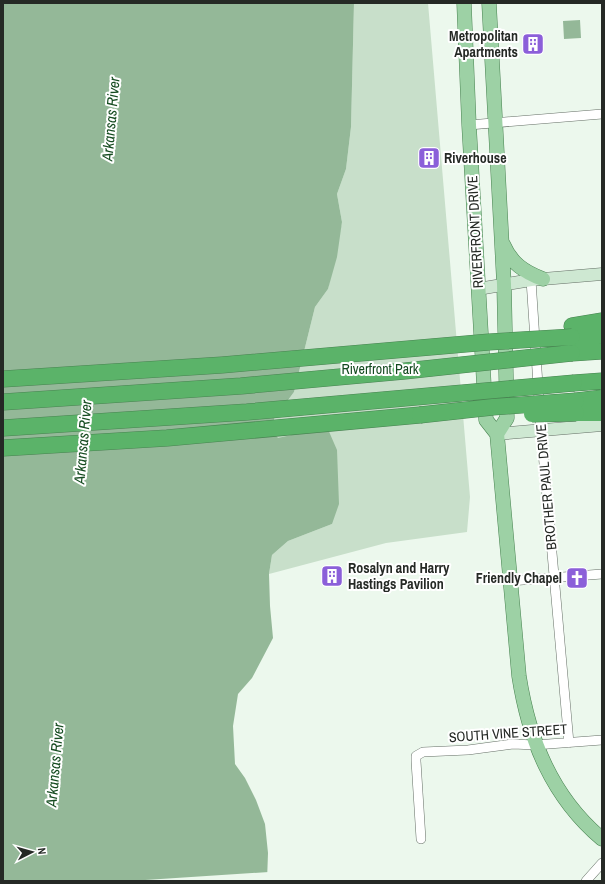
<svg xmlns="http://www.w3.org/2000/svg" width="605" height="884" font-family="'Archivo Narrow',sans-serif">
  <rect width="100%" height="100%" fill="#ecf8ed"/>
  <path fill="#c8dfca" d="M354 3H428L470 497 467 532 386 543 269 574 272 555 288 541 332 524 274 433V419L294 392 315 307 328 289 342 222 337 194 346 169 351 127Z"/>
  <path fill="#94b898" d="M3 3H354L351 127 346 169 337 194 342 222 337 257 328 289 315 307 294 392 274 419V433L278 438 327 427 337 450 339 504 332 524 288 541 272 555 269 574 270 606 273 638 252 678 238 694 233 726 235 764 245 778 256 800 265 824 268 853 267 881H3Z
    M580 20 581 38 564 39 563 21Z"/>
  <path fill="#ecf8ed" d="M269 872V880L250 881H130Z"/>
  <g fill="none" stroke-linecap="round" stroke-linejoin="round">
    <g stroke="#656f66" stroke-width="10">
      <path id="minor" d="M469 125 602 114
        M531 280 541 430 569 743
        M510 581 602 574
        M421 839 416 761V756L423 752 468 750 513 744 535 745 602 740
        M586 881 602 863"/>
    </g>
    <g stroke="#656f66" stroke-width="13">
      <path id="secondary" d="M478 289 531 280 602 274
        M497 434 602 425"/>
    </g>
    <g stroke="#488351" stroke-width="15">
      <path id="primary" d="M464 3 469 125 486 420 497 434 519 676C529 740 552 797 602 839
        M489 3 504 284 507 418 497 434
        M503 244C511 263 524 272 543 279"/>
    </g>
    <g stroke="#488351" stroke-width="17">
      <path id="motorway" d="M572 326 602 321
        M572 337 602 335
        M572 353 602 351
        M574 383 602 381
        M576 401 602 398
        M576 413H602
        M3 448 167 438 420 415"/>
    </g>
    <use href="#minor" stroke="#fff" stroke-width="9"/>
    <use href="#secondary" stroke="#cee8d2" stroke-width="12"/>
    <use href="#primary" stroke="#9dd1a5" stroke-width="14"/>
    <use href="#motorway" stroke="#5bb369" stroke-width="16"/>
    <g stroke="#488351" stroke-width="17" stroke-linecap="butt">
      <path id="motorway-bridge" d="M3 379 222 365 489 342 572 337
        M3 402 241 386 405 371 572 353
        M532 414 576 413
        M420 415 493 407 576 401
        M3 428 247 412 574 383"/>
    </g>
    <use href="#motorway-bridge" stroke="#5bb369" stroke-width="16"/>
  </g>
  <defs>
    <g id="building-square" transform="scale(1.15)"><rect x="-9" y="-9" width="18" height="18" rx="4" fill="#8b5fd9" stroke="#fff"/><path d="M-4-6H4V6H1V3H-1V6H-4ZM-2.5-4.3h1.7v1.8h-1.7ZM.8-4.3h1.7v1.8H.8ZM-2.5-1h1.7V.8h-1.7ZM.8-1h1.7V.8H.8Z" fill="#fff"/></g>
    <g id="church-square" transform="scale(1.15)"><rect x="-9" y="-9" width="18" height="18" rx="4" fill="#8b5fd9" stroke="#fff"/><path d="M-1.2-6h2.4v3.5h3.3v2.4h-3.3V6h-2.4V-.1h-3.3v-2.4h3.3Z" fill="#fff"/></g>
  </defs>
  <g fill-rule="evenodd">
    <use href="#building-square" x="533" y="44"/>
    <use href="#building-square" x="429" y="158"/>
    <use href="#building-square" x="332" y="576"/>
    <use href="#church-square" x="577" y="578"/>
  </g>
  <g text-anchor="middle" stroke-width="4" stroke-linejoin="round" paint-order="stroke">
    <g font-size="14" font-weight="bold" fill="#252925" stroke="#fff" text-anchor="end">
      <text x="518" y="41">Metropolitan<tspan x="518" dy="16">Apartments</tspan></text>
      <text x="444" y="163" text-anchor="start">Riverhouse</text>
      <text x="348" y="573" text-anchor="start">Rosalyn and Harry<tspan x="348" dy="16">Hastings Pavilion</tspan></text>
      <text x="562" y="583">Friendly Chapel</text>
    </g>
    <g font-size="14" fill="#252925" stroke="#fff">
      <text transform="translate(475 232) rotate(-93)" y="5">RIVERFRONT DRIVE</text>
      <text transform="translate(546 487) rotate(-95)" y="5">BROTHER PAUL DRIVE</text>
      <text transform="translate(508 733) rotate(-4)" y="5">SOUTH VINE STREET</text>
    </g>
    <g font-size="14" fill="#13491f" stroke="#fff">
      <text x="380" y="374">Riverfront Park</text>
    </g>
    <g font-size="15" font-style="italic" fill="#164c21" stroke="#fff">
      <text transform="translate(111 119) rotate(-85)" y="5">Arkansas River</text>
      <text transform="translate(83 442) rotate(-85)" y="5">Arkansas River</text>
      <text transform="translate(55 765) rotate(-85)" y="5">Arkansas River</text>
    </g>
  </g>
  <rect width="605" height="884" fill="none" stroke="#252925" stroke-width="8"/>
  <g transform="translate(32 852) rotate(84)" stroke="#ffffff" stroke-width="3" paint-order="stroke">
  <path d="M0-3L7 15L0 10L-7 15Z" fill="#252925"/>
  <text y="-6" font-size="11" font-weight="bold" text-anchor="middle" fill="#252925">N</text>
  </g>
</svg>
